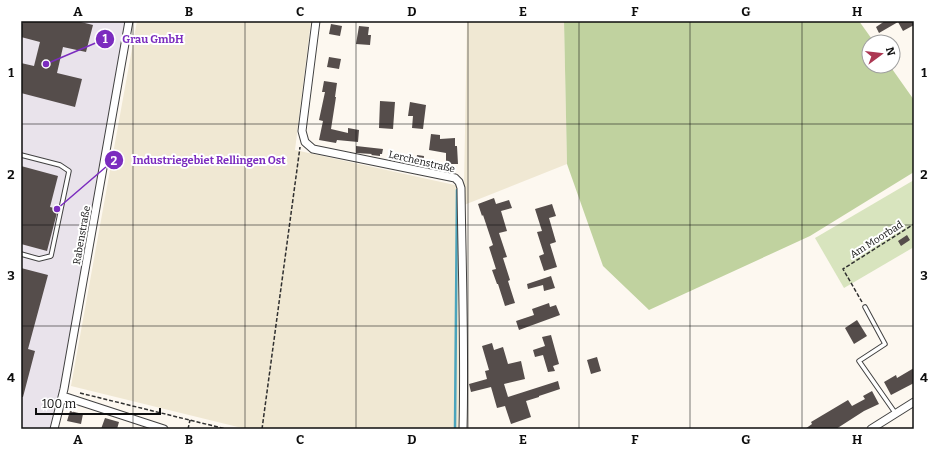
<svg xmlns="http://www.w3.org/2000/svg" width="935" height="450" font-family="Bitter,serif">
  <rect width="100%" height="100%" fill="#fdf8f0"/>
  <path fill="#e9e3eb" d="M21 21H125L61 396 52 429H21Z"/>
  <path fill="#f0e8d3" d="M137 21H311L295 150 464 187 467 21H564L567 164 464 205 460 429H246L71 386Z"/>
  <path fill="#d8e4be" d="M914 180V247L844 288 815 238Z"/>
  <path fill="#c0d29f" d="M564 21H859L874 42H869V66H890L914 100V172L810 236 649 310 603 266 567 164Z"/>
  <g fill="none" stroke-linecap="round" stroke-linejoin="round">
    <path stroke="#4ba4bc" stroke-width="2.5" d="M455 429 457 190"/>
  </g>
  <path fill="#554d4b" d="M23 21H77L93 25 86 52 63 47 57 73 82 79 75 107 21 93V63L34 66 40 42 21 37V28Z
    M885 21H914V25L903 31 898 22 879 33 876 27Z
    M331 24 342 26 340 36 329 34Z
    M359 26 369 27 368 35H371L370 45 356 44Z
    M329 57 341 59 339 69 327 67Z
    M324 81 337 83 335 97H336L331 129 348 133V128L359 130 358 142 337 140 336 143 319 140 323 121 319 120 325 92H322Z
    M380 101 395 102 393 129 379 128Z
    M410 102 426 105 423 129 412 128 413 116H408Z
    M431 134 440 135V139L455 138V146H457L458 164H446V153L429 150Z
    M356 146 383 149 382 154H380V156L371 155 372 154 356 153Z
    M417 155 424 156 423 165 416 164Z
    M21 166 58 176 50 207 58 209 47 251 21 244Z
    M494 198 496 204 509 200 512 208 501 211 507 231 499 233 507 257 503 258 510 280 508 281 515 303 505 306 498 284H497L492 270 496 269 489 247 493 245 483 215 482 216 478 204Z
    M552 204 556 216 549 218 556 242 550 244 557 267 544 271 539 256 544 254 537 232 542 231 535 209Z
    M907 235 910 240 901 246 898 241Z
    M21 268 48 275 28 349 35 351 23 397H21Z
    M551 276 555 288 544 291 543 285 528 289 527 284Z
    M549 303 550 307 556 305 560 315 519 330 516 321 534 315 532 309Z
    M857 320 867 336 854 344 845 328Z
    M551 335 559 364 553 366 555 371 548 372 543 355 535 357 533 350 545 346 542 337Z
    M492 343 494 350 503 347 508 364 521 361 525 379 504 384 508 397 558 381 560 389 539 396V397L526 401 531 417 511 424 505 406 497 408 491 387 471 392 469 384 487 379 485 371 489 370 482 346Z
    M597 357 601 371 591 374 587 360Z
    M914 368V383L891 395 884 382 896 375 897 378Z
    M872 391 879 404 864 411 836 429H805L812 424 811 422 848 400 852 406 865 399 863 396Z
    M70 411 83 414 81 424 67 421Z
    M105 418 119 422 117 429H101Z"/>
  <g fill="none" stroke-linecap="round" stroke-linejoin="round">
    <g stroke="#414141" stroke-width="5.5">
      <path id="service" d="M21 155 60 165 69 171 51 256 39 259 21 254
        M865 307 885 344 859 361 896 414"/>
    </g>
    <g stroke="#414141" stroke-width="9">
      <path id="minor" d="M316 21 302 131 305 142 313 149 455 178 459 182 461 188C462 268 465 349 463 429
        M63 396 164 429
        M54 429 64 389 129 21
        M871 429 914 402"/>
    </g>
    <path stroke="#303030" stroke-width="1.5" stroke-dasharray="4 2" stroke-linecap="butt" d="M862 302 843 269 914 224
      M80 393 226 429
      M188 429 190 420
      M262 429 300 147"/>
    <use href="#service" stroke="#fff" stroke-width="3.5"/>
    <use href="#minor" stroke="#fff" stroke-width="7"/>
  </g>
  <path fill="none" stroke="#0e0e0e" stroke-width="1" stroke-opacity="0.55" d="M133 21V429M245 21V429M356 21V429M468 21V429M579 21V429M690 21V429M802 21V429M21 124H914M21 225H914M21 326H914"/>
  <g text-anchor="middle" stroke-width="4" stroke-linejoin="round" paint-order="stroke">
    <g font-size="10" fill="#0e0e0e" stroke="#fff">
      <text transform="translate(422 161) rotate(13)" y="4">Lerchenstraße</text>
      <text transform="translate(81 235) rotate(-80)" y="4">Rabenstraße</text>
      <text transform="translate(876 239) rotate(-32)" y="4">Am Moorbad</text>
    </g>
  </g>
  <path fill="none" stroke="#7b2cbf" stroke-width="1.5" d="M46 64L105 39M57 209L114 160"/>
  <g fill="#7b2cbf" stroke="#fff" stroke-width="1.5">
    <circle cx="46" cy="64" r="4"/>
    <circle cx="57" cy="209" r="4"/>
    <circle cx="105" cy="39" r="10"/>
    <circle cx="114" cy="160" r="10"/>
  </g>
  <g font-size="12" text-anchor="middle" font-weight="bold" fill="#fff">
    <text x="105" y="43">1</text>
    <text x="114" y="165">2</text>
  </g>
  <g font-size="11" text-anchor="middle" font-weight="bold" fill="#7b2cbf" stroke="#fff" stroke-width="4" stroke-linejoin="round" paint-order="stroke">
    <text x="153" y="43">Grau GmbH</text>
    <text x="209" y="164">Industriegebiet Rellingen Ost</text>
  </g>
  <rect width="935" height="450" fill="none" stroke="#ffffff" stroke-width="44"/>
  <g transform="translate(881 54) rotate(75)"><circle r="19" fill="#ffffff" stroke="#9f9f9f"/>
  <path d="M0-3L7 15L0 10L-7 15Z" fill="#ac3752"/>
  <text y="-6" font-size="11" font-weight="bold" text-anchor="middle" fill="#0e0e0e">N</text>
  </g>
  <path d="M36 408v6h124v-6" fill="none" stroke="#0e0e0e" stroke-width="2"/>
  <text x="42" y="408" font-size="12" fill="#0e0e0e" stroke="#ffffff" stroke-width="3" paint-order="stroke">100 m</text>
  <rect x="22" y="22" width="891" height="406" fill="none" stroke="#0e0e0e" stroke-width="1.5"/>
  <g font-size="13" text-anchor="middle" font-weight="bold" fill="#0e0e0e">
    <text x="78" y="16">A</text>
    <text x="189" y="16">B</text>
    <text x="300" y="16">C</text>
    <text x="412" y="16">D</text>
    <text x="523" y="16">E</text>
    <text x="635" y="16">F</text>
    <text x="746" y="16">G</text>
    <text x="857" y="16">H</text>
    <text x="11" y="77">1</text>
    <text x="924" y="77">1</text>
    <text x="11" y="179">2</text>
    <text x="924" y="179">2</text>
    <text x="11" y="280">3</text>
    <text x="924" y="280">3</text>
    <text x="11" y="382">4</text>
    <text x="924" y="382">4</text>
    <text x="78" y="444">A</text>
    <text x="189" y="444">B</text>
    <text x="300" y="444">C</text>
    <text x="412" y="444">D</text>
    <text x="523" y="444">E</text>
    <text x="635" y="444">F</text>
    <text x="746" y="444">G</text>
    <text x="857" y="444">H</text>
  </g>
</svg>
